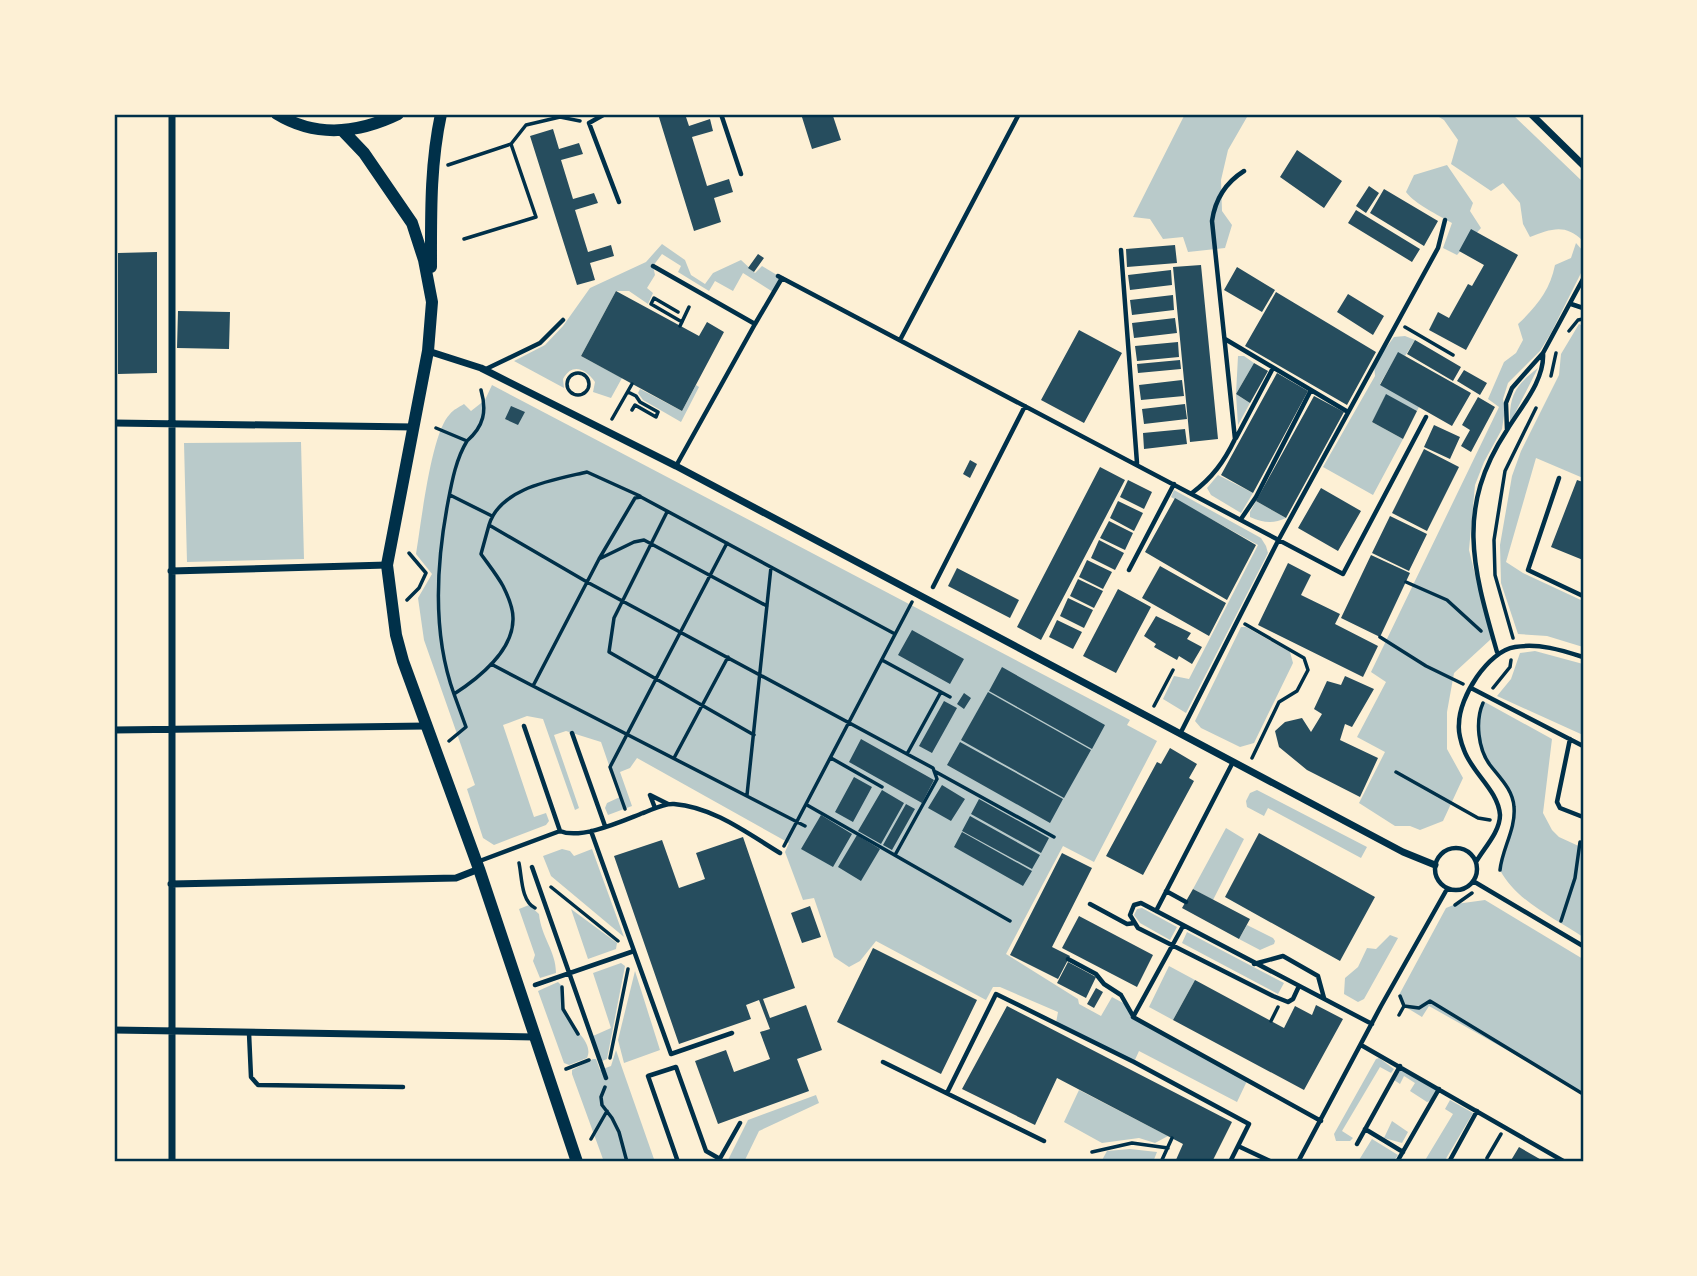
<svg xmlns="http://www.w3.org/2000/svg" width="1697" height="1276" font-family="Ubuntu,sans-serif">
  <rect width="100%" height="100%" fill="#fdf0d5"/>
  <path fill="#b9caca" d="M1185 114H1246L1247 117 1228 150 1221 180 1222 211 1232 225 1225 248 1188 252 1183 237 1163 239 1150 219 1133 217Z
    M1434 114H1512L1583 182V241C1565 223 1551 229 1530 237L1523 224 1520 203 1503 183 1491 191 1451 164 1458 140 1444 120Z
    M1447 165 1473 203 1470 211 1481 228 1457 255 1443 248 1452 223C1438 215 1415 204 1406 192L1414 175Z
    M1576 243 1583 251V269L1551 333 1540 351 1508 383 1503 399 1505 409 1502 429 1484 462 1475 485 1469 550 1491 639 1454 673 1447 712V749L1463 778 1443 821 1420 830 1410 826H1395L1359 803 1385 752 1357 737 1386 682 1371 672 1499 407 1488 399 1504 362 1516 353 1523 340 1518 324C1537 306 1550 290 1555 265L1571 258Z
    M662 244 685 260 691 275 705 284 713 273 741 260 755 273 762 266 782 278 773 292 743 273 733 291 715 281 709 291 678 272 681 266 662 254 653 266 655 275 647 288 653 293 648 304 629 291H616L581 356 622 378 611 398 593 392 595 382C585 368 572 363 563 379L564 388 514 361 545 345 563 326 590 288 646 262Z
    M1579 324 1583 326V478L1536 458 1506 562 1523 573 1583 601V647L1547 636 1518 634 1501 583 1500 545 1512 476 1521 451 1559 375 1561 354Z
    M1405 336 1415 340 1405 356 1398 353 1380 384 1419 407 1417 411 1386 395 1372 422 1403 439 1373 495 1323 467 1375 376 1374 364 1394 337Z
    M1238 356H1244L1254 363 1236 394 1250 403 1238 425 1236 394Z
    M1538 368 1514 415 1510 421C1509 395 1517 384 1538 368Z
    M492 385 1130 720 1127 725 1157 741 1094 862 1063 846 1006 954 1078 999 1079 1004 1101 1016 1112 997 1125 1004 1133 1017 1247 1081 1237 1102 1139 1051 1134 1062 1056 1023 1058 1012 1000 987H993L986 1000 876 941 860 961 849 967 834 957 814 898 803 900 785 852 789 843 637 758 630 768 620 772 632 806 608 815 605 808 607 803 620 797 601 742 566 731 554 735 579 808 575 810 543 719 527 716 503 725 534 817 546 813 549 821 546 825 494 845 483 838 467 789 475 785 424 640 418 598 432 574 416 554C421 525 431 432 450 414 453 410 459 407 464 404L471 411 485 400Z
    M696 385 699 387 681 422 643 400 638 393 640 389 682 411Z
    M301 442 304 559 187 562 184 443Z
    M1218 475 1253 493 1241 513 1211 495 1207 488Z
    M1174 490 1261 538 1266 546 1268 553 1186 713 1163 699 1174 676 1189 679 1258 545 1171 497Z
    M1256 501 1286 518C1273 524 1264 523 1250 517V512Z
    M1241 627H1246L1290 652 1293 663 1254 743 1240 747 1201 728 1195 721Z
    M1535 651 1583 664V735L1497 696 1511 679 1520 653Z
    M1483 701 1552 739 1543 813 1552 830 1559 837 1583 848V937C1556 919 1516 901 1500 870 1505 851 1516 826 1514 806 1513 789 1499 777 1490 764 1478 747 1476 720 1483 701Z
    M1257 790 1367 847 1361 858 1268 808 1264 816 1247 807 1246 801 1250 793Z
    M1226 828 1244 839 1213 900 1193 889Z
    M562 849 570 851 574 856 592 849 624 937 551 876 543 856Z
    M1485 900 1583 959V1093L1429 1006 1422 1017 1404 1006 1399 995 1446 908 1456 904Z
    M529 905 539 914C541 937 556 951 556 973L540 978 533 961 535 955 519 909Z
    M1142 908 1177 927 1170 940 1140 923 1134 915 1137 909Z
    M571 909 617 943 616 949 588 959Z
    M1247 925 1273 938 1275 941 1274 944 1260 950 1239 939Z
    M1187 932 1284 983 1278 994 1182 943Z
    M1390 935 1398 938 1364 999 1358 1002 1344 994 1345 978 1358 967 1367 948 1376 949Z
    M621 963 625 966 607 1059 602 1061 593 1036 611 1028 593 973Z
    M1169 966 1195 980 1173 1020 1149 1007Z
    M635 971 660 1050 624 1063 618 1040Z
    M558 982 562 986C563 993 561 1002 563 1009 567 1027 595 1040 587 1058L569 1065 564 1063 538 991Z
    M616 1050 620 1062 655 1162H604L572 1074V1070L593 1059H596L600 1070 611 1066Z
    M1379 1058 1394 1069 1391 1073 1380 1067 1342 1131 1353 1138 1350 1141H1336L1334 1134 1376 1059Z
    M1401 1069 1437 1089 1430 1101 1427 1102 1410 1091 1415 1083 1404 1076 1400 1084 1394 1080Z
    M1079 1090 1168 1136 1155 1143 1139 1138 1102 1143 1064 1122Z
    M816 1095 819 1103 759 1131 744 1162H727L748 1120Z
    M1450 1100 1473 1113 1444 1162H1424L1453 1114 1445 1109Z
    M1392 1121 1408 1132 1402 1143 1384 1138Z
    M1372 1139 1398 1155 1393 1162H1363L1359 1160Z
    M1130 1149 1157 1152 1153 1162H1101L1107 1151Z"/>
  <path fill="#264d5e" d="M658 114H685L689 126 710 119 713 131 692 137 707 186 729 179 733 192 714 198 721 222 694 231Z
    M801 114H839L833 116 841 140 812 149Z
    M553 129 559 149 579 143 583 154 561 160 573 199 594 193 598 203 575 210 588 252 611 245 614 256 590 263 595 280 577 285 530 136Z
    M1297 150 1342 181 1324 208 1280 177Z
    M1369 186 1379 193 1366 213 1356 206Z
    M1384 189 1438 221 1424 246 1370 213Z
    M1356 210 1420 249 1412 262 1348 223Z
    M1471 229 1518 255 1466 350 1429 330 1438 312 1449 318 1468 284 1472 286 1484 265 1459 251Z
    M1175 245 1177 263 1127 267 1126 249Z
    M157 252V373L118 374V253Z
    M758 254 764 258 754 272 748 268Z
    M1201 265 1218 439 1190 442 1173 267Z
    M1237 267 1275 290 1262 312 1224 290Z
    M1171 270 1172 285 1130 290 1128 275Z
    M616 291 699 336 707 322 724 332 682 411 581 356Z
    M1276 292 1376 352 1347 405 1245 346Z
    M1348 294 1384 316 1373 335 1337 312Z
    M1173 295 1174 310 1132 315 1130 300Z
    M178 311 230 312 229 349 177 348Z
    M1175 318 1177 333 1134 338 1132 323Z
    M1079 330 1122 353 1084 423 1041 400Z
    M1415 340 1461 367 1453 381 1407 354Z
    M1178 342 1179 357 1137 361 1135 346Z
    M1398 352 1471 393 1452 426 1380 385Z
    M1180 360 1181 369 1138 373 1137 364Z
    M1254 363 1268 371 1250 403 1236 394Z
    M1464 370 1487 383 1480 395 1457 381Z
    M1277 373 1308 391 1253 493 1221 475Z
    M1182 380 1184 396 1141 400 1139 385Z
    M1386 394 1417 411 1403 439 1372 422Z
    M1314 396 1344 412 1286 518 1256 501Z
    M1478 397 1495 407 1471 452 1461 446 1470 430 1462 425Z
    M1185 404 1187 419 1144 424 1142 409Z
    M511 406 525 412 518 425 505 419Z
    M1434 425 1460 437 1450 459 1424 447Z
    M1185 429 1187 444 1144 449 1143 433Z
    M1424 449 1459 467 1427 531 1392 513Z
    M970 460 977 464 970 478 963 474Z
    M1100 467 1125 480 1041 640 1017 627Z
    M1128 480 1152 492 1144 509 1120 497Z
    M1577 480 1583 482V560L1551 547Z
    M1321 488 1361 511 1338 551 1298 528Z
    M1175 498 1256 545 1227 600 1145 552Z
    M1118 501 1143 513 1134 531 1110 518Z
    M1390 516 1427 534 1409 571 1372 553Z
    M1109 521 1133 533 1125 550 1100 538Z
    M1099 540 1124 553 1115 570 1091 558Z
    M1371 555 1410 573 1380 637 1341 618Z
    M1087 560 1112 572 1103 589 1079 577Z
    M1288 563 1311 575 1301 595 1340 614 1335 624 1378 646 1363 677 1258 625Z
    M1160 566 1226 603 1209 636 1142 598Z
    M957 568 1019 600 1010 618 948 586Z
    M1078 579 1103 591 1094 608 1070 596Z
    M1118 589 1151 607 1116 673 1083 656Z
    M1068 598 1093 610 1084 628 1060 616Z
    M1156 616 1191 633 1187 639 1202 647 1192 664 1179 656 1177 660 1154 647 1156 644 1144 636Z
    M1057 620 1082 632 1073 649 1049 637Z
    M912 630 964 659 950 684 898 655Z
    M1002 667 1105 725 1092 749 989 691Z
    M1345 676 1374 689 1352 727 1345 724 1340 740 1378 758 1360 797 1307 770 1279 747 1275 731 1285 722 1302 718 1311 732 1322 714 1314 709 1327 681 1341 685Z
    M988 692 1091 750 1064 798 961 740Z
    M964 693 971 698 964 709 957 704Z
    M944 701 957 708 932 753 919 746Z
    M861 739 934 780 922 803 849 762Z
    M960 742 1063 799 1050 823 947 765Z
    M1170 748 1197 764 1189 778 1194 781 1143 875 1106 856 1157 762 1161 764Z
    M854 777 872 787 853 822 835 812Z
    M942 785 965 799 951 821 928 808Z
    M882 790 904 803 881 844 858 831Z
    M979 799 1049 838 1041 853 971 814Z
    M906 804 915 809 892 850 883 845Z
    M821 815 852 834 833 867 801 849Z
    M970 816 1040 855 1032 869 962 831Z
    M962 832 1032 871 1023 886 954 847Z
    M1259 833 1375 897 1340 961 1225 897Z
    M857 835 880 849 861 881 838 867Z
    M743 837 795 988 763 999 770 1018 806 1005 822 1050 797 1059 809 1091 718 1124 695 1061 726 1050 734 1072 770 1059 760 1032 770 1029 759 1000 746 1005 751 1019 679 1044 614 856 662 840 679 888 705 879 696 853Z
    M1062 853 1092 868 1052 947 1070 956 1058 979 1010 955Z
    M1193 889 1250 919 1239 939 1182 908Z
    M810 906 821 937 802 943 791 913Z
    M1079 916 1153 955 1137 987 1062 948Z
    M873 948 977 1000 941 1074 837 1022Z
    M1068 962 1096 977 1086 998 1057 983Z
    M1195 980 1284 1028 1295 1006 1312 1015 1316 1005 1343 1019 1304 1090 1173 1020Z
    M1096 988 1103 992 1094 1008 1087 1004Z
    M1007 1006 1232 1122 1212 1162H1175L1183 1144 1057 1078 1035 1125 962 1089Z
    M1519 1147 1545 1162H1510Z"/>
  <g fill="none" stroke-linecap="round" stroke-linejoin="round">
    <path stroke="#003049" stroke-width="3.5" d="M448 165 511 144 526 125 560 117 580 121
      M464 239 536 217 511 144
      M678 312 654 298 651 304 682 322
      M680 326 689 307
      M1405 327 1453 355
      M1569 331 1578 320 1583 319
      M567 384a11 11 0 1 1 22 0a11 11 0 1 1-22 0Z
      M1551 376 1556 353
      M628 392 636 396 640 402 658 412 656 417 635 405 632 410
      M612 419 632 384
      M436 428 467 441C484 426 487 411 481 390
      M450 495 492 516
      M667 512 614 618 609 652 754 735
      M489 525C500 488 553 480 587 472L640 496
      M599 559 635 498 641 497 895 634
      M1406 582 1447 600 1481 631
      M407 600 419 588 426 573 409 553
      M1245 624 1304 658 1308 670 1297 691 1279 702 1252 758
      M1380 637 1426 666 1463 684
      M1513 638 1495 575 1494 540 1505 471 1536 408
      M882 660 950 697
      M491 664 533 686 599 559 634 542 644 540 767 606
      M533 686 805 826
      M1493 688 1510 667 1511 660
      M454 694C432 633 436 565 448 502 452 481 456 459 467 441
      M1483 703C1475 721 1478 749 1490 765 1500 778 1513 790 1514 807 1516 829 1502 849 1500 870
      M1154 706 1173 670
      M449 741 466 727 454 694C479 678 514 650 513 618 513 609 507 594 503 586 497 575 488 564 481 554L489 525 587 582 933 768 937 779 895 855
      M907 754 941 692
      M674 758 728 657
      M831 758 882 787
      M936 772 1054 837
      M1396 772 1478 818 1490 820
      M747 795 771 567
      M807 805 1010 921
      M625 809 610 767 727 543
      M784 846 912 602
      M519 863C522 877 521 901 535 908
      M551 887 618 941
      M1455 905 1472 893
      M1561 921 1575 878 1580 842
      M562 987 563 1009 578 1034
      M1404 1006 1419 1008 1430 1001 1583 1094
      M1399 1015 1404 1006 1400 996
      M1271 1021 1278 1007
      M610 1058 628 969
      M566 1069 589 1060
      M605 1087 601 1097 602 1105 612 1118 619 1132 627 1162
      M591 1139 607 1111
      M1092 1152 1132 1143 1168 1148
      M1487 1158 1501 1134
      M1161 1162 1172 1138"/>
    <path stroke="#003049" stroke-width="4.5" d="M605 114 589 123 619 202
      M721 114 741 174
      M1121 250 1137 463
      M653 266 755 324 676 466
      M778 276 1343 574 1426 417
      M1571 304 1583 308
      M755 324 782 278
      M1225 339 1348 412
      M900 340 1019 114
      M486 369 540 343 563 320
      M1507 430 1506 403 1512 388 1543 353 1583 279
      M1236 438 1273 368
      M1559 478 1528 570 1583 596
      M1192 493C1212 478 1224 462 1235 439L1212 221C1215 200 1225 183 1244 171
      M1241 519 1256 497 1311 390
      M1129 570 1174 484
      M933 587 1025 406
      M1497 652C1473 568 1455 509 1507 430 1521 407 1545 380 1543 353
      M1471 688 1583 746
      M524 726 560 831
      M572 733 605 826
      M1180 734 1279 539 1438 248 1445 220
      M1570 739 1557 802 1560 808 1583 817
      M655 808 650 795 668 804
      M591 831 671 1054 732 1033
      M1435 869a21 21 0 1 1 42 0a21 21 0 1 1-42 0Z
      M477 862 560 831C581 840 622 821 643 813 652 810 663 803 674 804 713 807 747 833 780 853
      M1476 862C1484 848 1500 832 1500 815 1498 790 1472 773 1464 750 1461 743 1458 731 1459 724 1459 697 1488 651 1515 647 1539 643 1561 650 1583 657
      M532 867 606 1078
      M1473 881 1583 946
      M1166 891 1186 902
      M1090 904 1127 924 1135 923
      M1156 911 1233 762
      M1183 926 1133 1017 1321 1121
      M1068 959 1096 974 1104 984 1121 995 1133 1016
      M1254 964 1283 956 1318 976 1324 998
      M535 985 634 951
      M1299 986 1293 999 1288 1002 1273 996 1138 928 1130 915 1134 905 1141 903 1372 1024
      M249 1033 251 1077 258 1085 403 1087
      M1361 1045 1565 1162
      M883 1062 1044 1141
      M947 1093 996 994 1134 1062 1249 1124 1230 1162
      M1365 1129 1403 1152
      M1357 1144 1400 1066
      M1238 1146 1272 1162
      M678 1162 648 1076 676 1067 706 1151 720 1159
      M718 1162 740 1123
      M1298 1162 1381 1006 1447 889
      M1397 1162 1439 1089
      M1449 1162 1477 1111"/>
    <path stroke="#003049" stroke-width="7" d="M1531 114 1583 165
      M428 351 481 368 676 466 1403 852 1435 865
      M114 423 414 427
      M171 571 387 565
      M114 730 426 726
      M171 884 456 878 479 869
      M114 1030 535 1037
      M172 1162V114"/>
    <path stroke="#003049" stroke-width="12" d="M277 114C316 138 359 133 398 114
      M343 131 364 153 412 223 424 260 432 302 428 351 387 565 396 635 403 661 479 869 577 1162
      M431 267C431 215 430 165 441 114"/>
  </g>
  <rect width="1697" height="1276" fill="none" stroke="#fdf0d5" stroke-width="231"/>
  <rect x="116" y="116" width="1466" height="1044" fill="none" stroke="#003049" stroke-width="2.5"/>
</svg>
